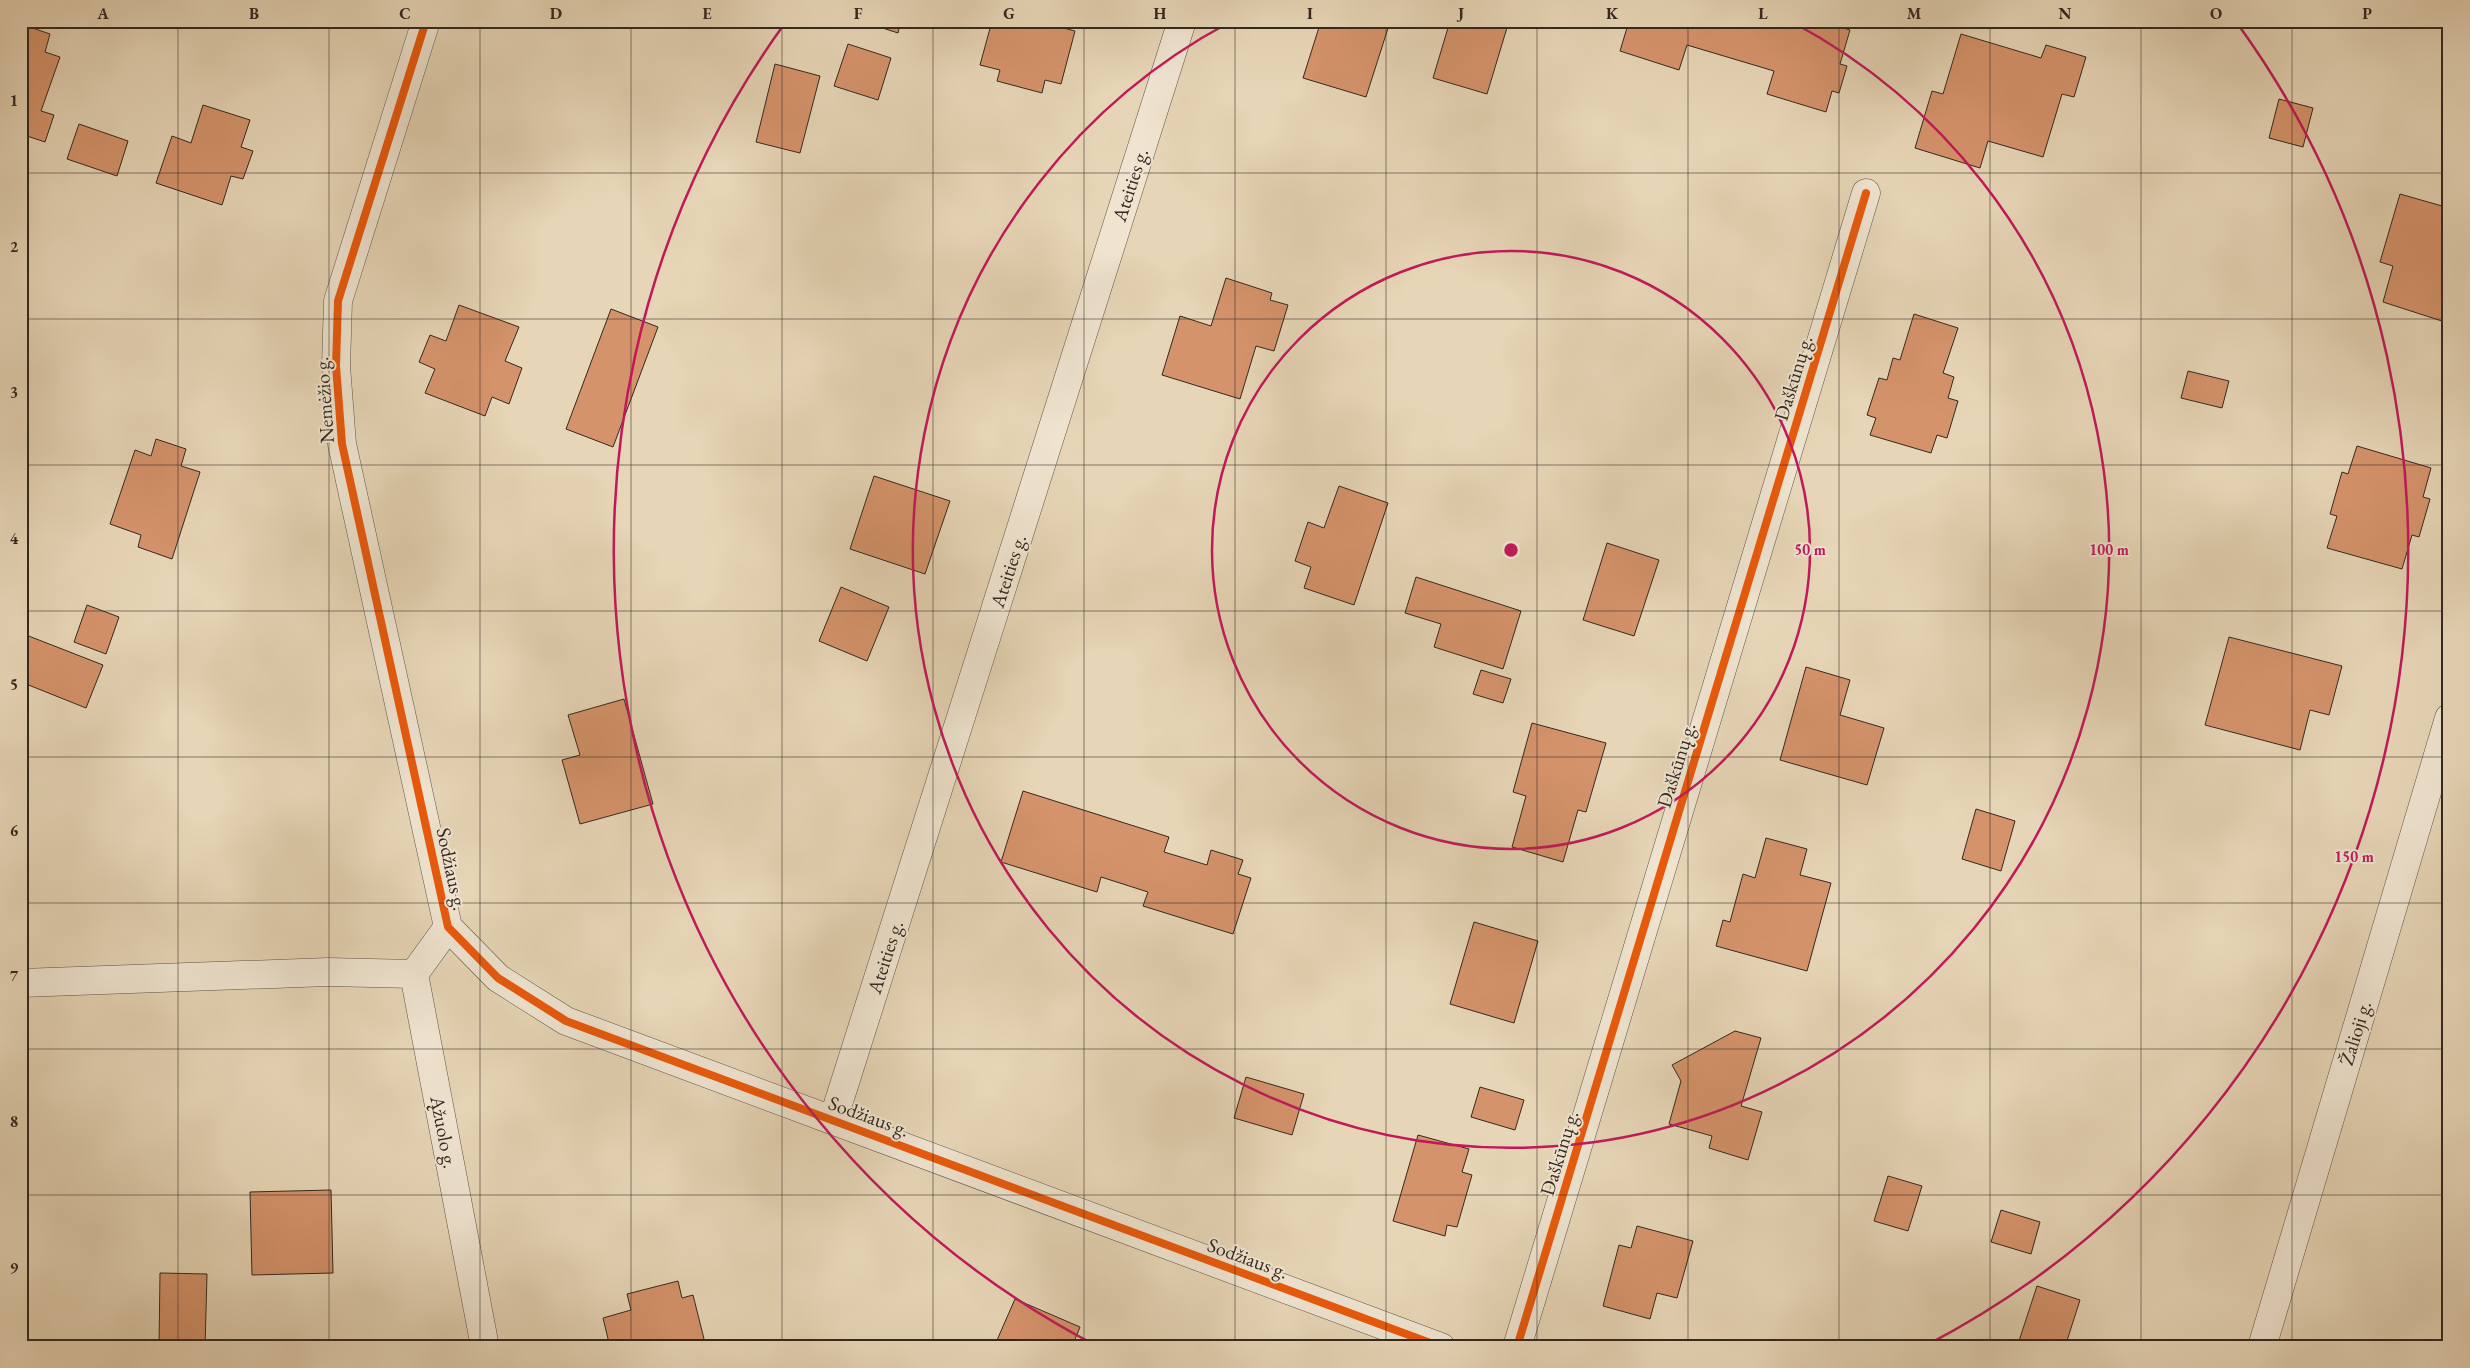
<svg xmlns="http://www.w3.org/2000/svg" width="2470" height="1368" font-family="'EB Garamond',serif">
  <rect width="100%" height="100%" fill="#e6d5b6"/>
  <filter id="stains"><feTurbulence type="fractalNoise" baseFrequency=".004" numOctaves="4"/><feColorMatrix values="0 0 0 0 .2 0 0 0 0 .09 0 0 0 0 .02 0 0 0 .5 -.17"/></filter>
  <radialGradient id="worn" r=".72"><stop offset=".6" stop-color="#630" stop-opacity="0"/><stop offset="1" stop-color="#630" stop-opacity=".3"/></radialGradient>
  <path fill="#d5936b" stroke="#342820" d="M861 21H901L898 33Z
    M992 21H1061L1060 27 1075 31 1061 84 1045 80 1042 93 997 81 1000 70 980 65Z
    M1321 21 1390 22 1366 97 1303 78Z
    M1450 21H1509L1487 94 1433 78Z
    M1629 21H1820L1850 30 1840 64 1847 66 1839 93 1832 91 1826 112 1767 94 1774 71 1687 45 1679 70 1620 51Z
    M21 24 50 34 45 52 60 57 41 111 54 115 45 142 21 134Z
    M1961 34 2041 58 2046 45 2086 57 2074 97 2062 94 2043 157 1988 141 1980 168 1915 148 1932 91 1943 94Z
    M848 44 891 58 878 100 834 86Z
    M775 64 820 76 800 153 756 142Z
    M2279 99 2313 108 2303 147 2269 138Z
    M203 105 250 120 241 147 253 151 243 179 231 176 222 205 156 183 172 136 191 143Z
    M79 124 128 141 117 176 67 159Z
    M2400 194 2449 208 2448 323 2383 302 2393 266 2380 262Z
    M1226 278 1272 293 1270 300 1288 305 1274 351 1256 346 1240 399 1162 375 1180 316 1211 326Z
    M459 305 519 327 505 361 522 368 509 404 492 397 485 416 425 393 435 369 419 362 430 335 446 341Z
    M611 309 658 327 613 447 566 429Z
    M1914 314 1958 328 1943 373 1954 377 1948 398 1958 401 1947 438 1937 435 1931 453 1870 435 1876 418 1867 415 1879 378 1887 380 1893 358 1900 360Z
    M2188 371 2229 381 2222 408 2181 398Z
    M156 439 186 449 181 466 200 472 172 559 138 547 141 535 110 524 135 450 151 456Z
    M2357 446 2431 468 2423 497 2430 499 2419 537 2412 535 2402 569 2327 548 2337 516 2330 514 2342 472 2348 474Z
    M874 476 950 501 925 574 850 549Z
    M1339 486 1388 503 1354 605 1304 588 1311 567 1295 561 1308 522 1324 528Z
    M1607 543 1659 560 1634 636 1583 620Z
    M1416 577 1521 611 1503 669 1434 647 1441 624 1405 613Z
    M841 587 889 607 867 661 819 641Z
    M87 605 119 617 106 654 74 642Z
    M21 633 103 665 86 708 21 682Z
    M2229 637 2342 666 2329 715 2310 710 2300 750 2205 725Z
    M1806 667 1850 680 1840 715 1884 728 1867 785 1780 760Z
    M1481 670 1511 679 1503 703 1473 694Z
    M624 699 653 804 580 824 562 760 580 755 568 715Z
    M1532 723 1606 743 1586 812 1578 810 1563 862 1512 847 1526 796 1513 792Z
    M1023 791 1169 837 1164 852 1207 865 1211 850 1243 860 1238 874 1251 878 1233 934 1143 906 1148 892 1101 877 1097 892 1001 862Z
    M1976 809 2015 821 2001 871 1962 859Z
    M1766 838 1807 849 1800 875 1831 883 1807 971 1716 946 1723 920 1730 922 1743 874 1755 878Z
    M1474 922 1538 941 1514 1023 1450 1004Z
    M1735 1031 1761 1038 1741 1106 1762 1112 1748 1160 1709 1148 1712 1136 1669 1124 1681 1081 1672 1065Z
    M1246 1077 1304 1094 1292 1135 1234 1118Z
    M1480 1087 1524 1100 1515 1130 1471 1117Z
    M1418 1135 1469 1149 1462 1172 1472 1175 1457 1227 1447 1225 1445 1236 1393 1221Z
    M1888 1176 1922 1186 1908 1231 1874 1221Z
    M331 1190 333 1273 252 1275 250 1192Z
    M2001 1210 2040 1222 2031 1254 1991 1242Z
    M1637 1226 1693 1241 1677 1298 1657 1293 1650 1319 1603 1306 1619 1245 1631 1248Z
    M160 1273 207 1274 205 1347H159Z
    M678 1281 682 1298 693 1295 706 1347H610L603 1318 631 1310 627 1294Z
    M2037 1286 2080 1300 2065 1347H2017Z
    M1015 1299 1080 1327 1072 1347H994Z"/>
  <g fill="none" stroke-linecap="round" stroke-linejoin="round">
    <g stroke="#605346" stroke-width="29">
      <path id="minor" d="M426 21 338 301 336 366 342 444 448 927 498 978 566 1021 1441 1347
        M448 927 414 974 485 1347
        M21 983 328 972 414 974
        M833 1120 1182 21
        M1517 1347 1866 193
        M2262 1347 2449 718"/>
    </g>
    <use href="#minor" stroke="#efe4d0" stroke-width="28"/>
    <g stroke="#efe4d0" stroke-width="11">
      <path id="cycleway" d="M426 21 338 301 336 366 342 444 448 927 498 978 566 1021 1441 1347
        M1517 1347 1866 193"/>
    </g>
    <use href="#cycleway" stroke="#e8590c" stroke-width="8"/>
  </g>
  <path fill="none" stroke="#342820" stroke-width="1" stroke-opacity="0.55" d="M178 21V1347M329 21V1347M480 21V1347M631 21V1347M782 21V1347M933 21V1347M1084 21V1347M1235 21V1347M1386 21V1347M1537 21V1347M1688 21V1347M1839 21V1347M1990 21V1347M2141 21V1347M2292 21V1347M21 173H2449M21 319H2449M21 465H2449M21 611H2449M21 757H2449M21 903H2449M21 1049H2449M21 1195H2449"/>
  <g fill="none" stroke="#c2185b" stroke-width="2.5">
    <circle cx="1511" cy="550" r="299"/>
    <path d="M1792 22A598 598 0 1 1 1230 22"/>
    <path d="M1097 1346A897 897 0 0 1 785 23M2237 23A897 897 0 0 1 1925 1346"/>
  </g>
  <g text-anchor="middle" stroke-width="4" stroke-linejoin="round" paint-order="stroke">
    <g font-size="20" fill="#342820" stroke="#efe4d0">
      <text transform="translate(1130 185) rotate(-72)" y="7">Ateities g.</text>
      <text transform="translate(1793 378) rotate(-73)" y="7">Daškūnų g.</text>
      <text transform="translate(324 400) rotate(-94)" y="7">Nemėžio g.</text>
      <text transform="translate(1008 571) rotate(-72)" y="7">Ateities g.</text>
      <text transform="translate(1676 765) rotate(-73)" y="7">Daškūnų g.</text>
      <text transform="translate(452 869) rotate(78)" y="7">Sodžiaus g.</text>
      <text transform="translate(885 957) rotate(-72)" y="7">Ateities g.</text>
      <text transform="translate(2355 1033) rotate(-73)" y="7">Žalioji g.</text>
      <text transform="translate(869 1116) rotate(20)" y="7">Sodžiaus g.</text>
      <text transform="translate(444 1132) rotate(79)" y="7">Ąžuolo g.</text>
      <text transform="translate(1559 1153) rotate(-73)" y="7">Daškūnų g.</text>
      <text transform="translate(1248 1258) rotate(20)" y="7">Sodžiaus g.</text>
    </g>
  </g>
  <circle cx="1511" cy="550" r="8" fill="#c2185b" stroke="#efe4d0" stroke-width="2.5"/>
  <g font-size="15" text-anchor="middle" font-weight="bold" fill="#c2185b" stroke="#efe4d0" stroke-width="4" stroke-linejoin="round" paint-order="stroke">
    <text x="1810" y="555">50 m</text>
    <text x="2109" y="555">100 m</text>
    <text x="2354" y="862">150 m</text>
  </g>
  <rect width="2470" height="1368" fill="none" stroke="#e6d5b6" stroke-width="55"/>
  <rect x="28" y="28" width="2414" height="1312" fill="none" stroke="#342820" stroke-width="2"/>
  <g font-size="16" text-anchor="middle" font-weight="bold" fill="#342820">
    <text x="103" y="19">A</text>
    <text x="254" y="19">B</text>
    <text x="405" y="19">C</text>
    <text x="556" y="19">D</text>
    <text x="707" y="19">E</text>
    <text x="858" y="19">F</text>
    <text x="1009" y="19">G</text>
    <text x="1160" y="19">H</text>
    <text x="1310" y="19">I</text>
    <text x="1461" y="19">J</text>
    <text x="1612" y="19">K</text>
    <text x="1763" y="19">L</text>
    <text x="1914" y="19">M</text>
    <text x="2065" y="19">N</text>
    <text x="2216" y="19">O</text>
    <text x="2367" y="19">P</text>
    <text x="14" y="106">1</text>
    <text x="14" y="252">2</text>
    <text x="14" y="398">3</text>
    <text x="14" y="544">4</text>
    <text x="14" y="690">5</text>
    <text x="14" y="836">6</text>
    <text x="14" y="981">7</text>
    <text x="14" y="1127">8</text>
    <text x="14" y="1273">9</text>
  </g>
  <rect width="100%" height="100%" filter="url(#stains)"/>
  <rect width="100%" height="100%" fill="url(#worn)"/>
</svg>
